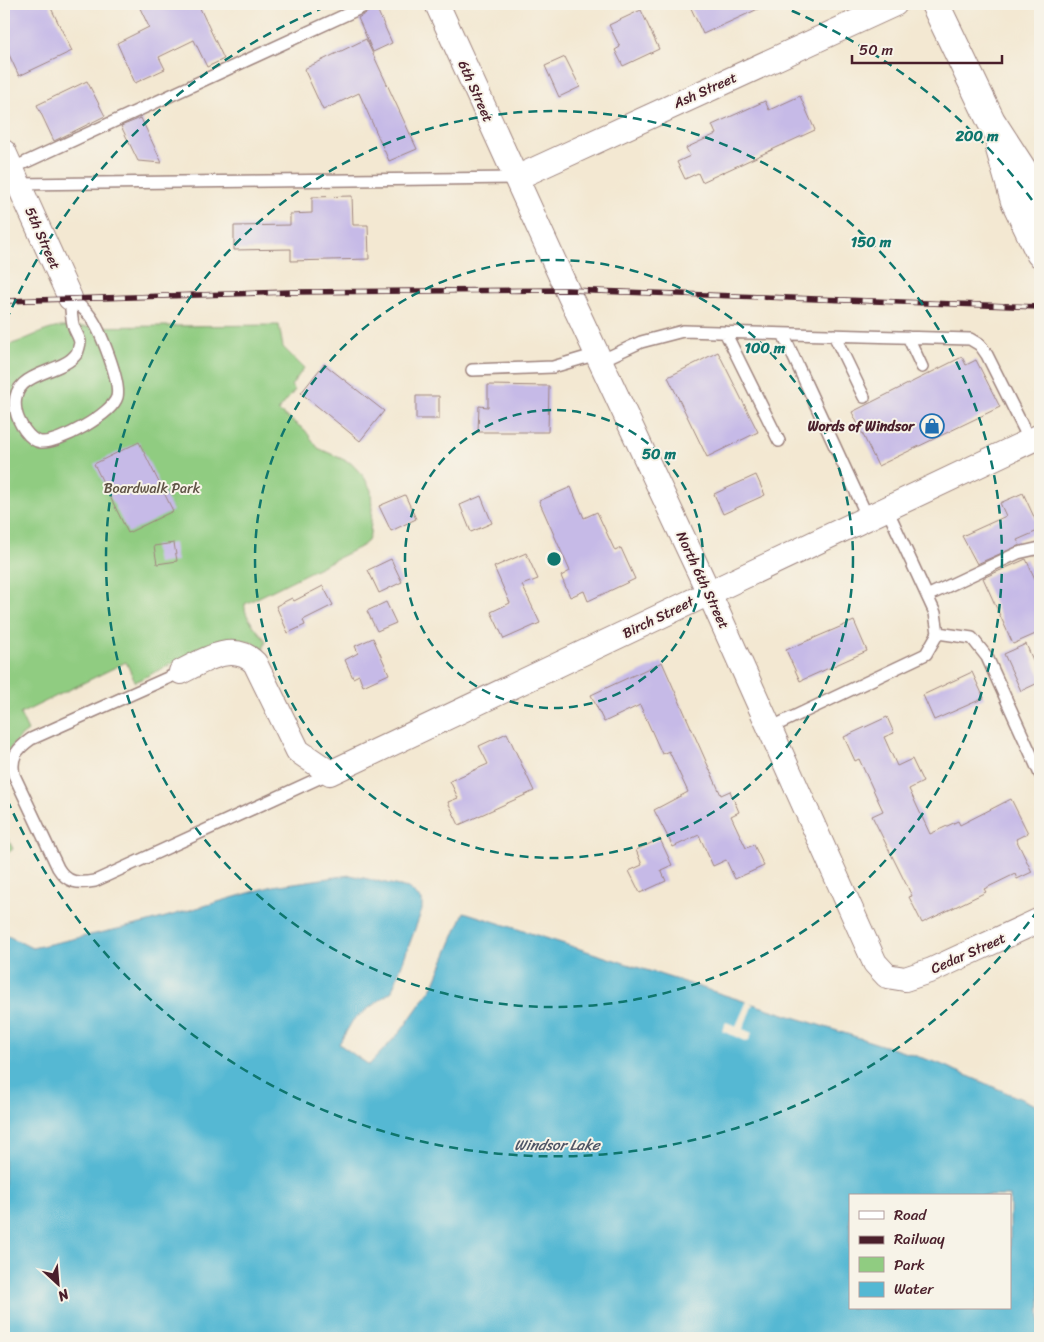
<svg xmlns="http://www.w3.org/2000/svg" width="1044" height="1342" font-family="Sriracha,sans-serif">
  <rect width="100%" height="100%" fill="#f7f3e8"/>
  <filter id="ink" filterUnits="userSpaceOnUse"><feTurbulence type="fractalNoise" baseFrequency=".02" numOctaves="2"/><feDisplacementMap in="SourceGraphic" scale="10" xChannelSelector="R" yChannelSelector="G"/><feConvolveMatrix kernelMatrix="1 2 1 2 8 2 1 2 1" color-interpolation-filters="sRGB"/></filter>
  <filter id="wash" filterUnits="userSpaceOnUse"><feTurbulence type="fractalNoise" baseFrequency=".0096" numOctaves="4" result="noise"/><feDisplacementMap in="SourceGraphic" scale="20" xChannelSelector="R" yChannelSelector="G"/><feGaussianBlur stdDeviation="1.12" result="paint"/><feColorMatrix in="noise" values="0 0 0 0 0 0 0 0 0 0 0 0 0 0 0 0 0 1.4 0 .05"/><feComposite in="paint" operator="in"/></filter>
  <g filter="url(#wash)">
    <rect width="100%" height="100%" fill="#f3e8d2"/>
    <path fill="#90cc81" stroke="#6d7656" d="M279 325 283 347 304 368 291 386 295 390 278 411 305 430 318 448 351 463 364 477 371 490 372 509 370 534 368 541 362 546 245 604C243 617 259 631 266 641L263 650C254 643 246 639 235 640 216 640 156 672 135 682L126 662 20 714 28 731C14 741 8 749 4 765V346C24 342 40 330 60 327Z
      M4 831 13 849 4 856Z"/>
    <path fill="#54b8d3" stroke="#4f6c7f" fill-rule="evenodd" d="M350 875 408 888 422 900V910L392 991 353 1020 339 1044 369 1065 401 1031 433 986 464 912 938 1063 1040 1107V1338H4V934L32 948 145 923 273 886ZM850 1196H1010V1308H850Z"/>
    <path fill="#f3e8d2" d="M747 1001 753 1004 743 1029 752 1033 748 1042 722 1031 726 1022 736 1026Z"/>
    <g id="blocks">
      <path fill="#c6bae7" d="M4 4H49L72 51 19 76 4 44Z
        M138 4H198L224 59 207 67 194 40 159 57 165 69 135 83 117 43 149 27Z
        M689 4H769L703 34Z
        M376 7 392 43 373 52 358 18Z
        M641 10 659 49 623 66 615 50 620 47 609 25Z
        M366 39 417 149 389 161 359 93 323 110 304 69Z
        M565 57 580 87 559 97 545 66Z
        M87 81 105 116 54 141 37 105Z
        M800 96 815 130 702 182 698 173 685 179 677 162 690 156 686 148 716 134 712 125 765 101 769 110Z
        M141 118 162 163 138 161 121 126Z
        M352 196 353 225H368L369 259 291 261V249L234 250V226L290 225V214L312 213V197Z
        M718 352 758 432 707 457 668 377Z
        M962 357 966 365 976 360 1000 407 878 466 852 412Z
        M324 364 384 411 360 441 301 393Z
        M488 385 549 386 548 432H478L479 406 488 407Z
        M416 396H439V419H416Z
        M139 442 173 511 128 533 94 464Z
        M756 475 765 495 723 514 714 494Z
        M571 487 584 518 597 512 615 551 621 548 635 579 588 601 584 591 570 597 561 576 570 571 539 501Z
        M1023 493 1040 530 1017 540 1020 545 977 564 962 536 1006 516 1000 503Z
        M405 495 416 519 391 531 379 506Z
        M481 496 492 523 471 532 460 505Z
        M174 543 177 561 157 564 154 546Z
        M526 553 538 579 522 585 540 623 504 639 491 612 510 603 494 567Z
        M391 559 402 582 379 593 368 570Z
        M1026 559 1040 590V632L1013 644 983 578Z
        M323 586 333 605 303 620 305 625 288 633 276 606 292 598 294 601Z
        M386 602 396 623 377 631 367 611Z
        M854 621 867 651 800 681 786 650Z
        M373 638 389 674 363 686 359 675 353 678 345 660 358 653 355 646Z
        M1026 644 1040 676V682L1021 691 1004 654Z
        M662 662 721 795 730 791 739 812 731 816 746 848 754 845 764 866 735 879 726 860 713 866 699 835 673 847 654 810 688 792 669 751 662 754 640 705 604 722 591 695Z
        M972 672 984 698 934 720 923 695Z
        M887 717 894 733 884 737 897 766 912 759 923 782 909 789 930 834 958 821 960 825 1011 799 1028 833 1016 839 1032 872 1017 879 1015 874 984 889 986 892 922 923 909 897 912 896 872 816 883 811 859 759 855 761 844 737Z
        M507 733 534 791 459 825 448 802 458 798 450 781 488 764 479 746Z
        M660 839 672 865 661 870 666 881 640 893 629 871 642 865 636 850Z"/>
    </g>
  </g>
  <g filter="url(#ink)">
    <use href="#blocks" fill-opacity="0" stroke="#9e847e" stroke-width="1"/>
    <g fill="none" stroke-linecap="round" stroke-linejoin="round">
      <g stroke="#9e847e" stroke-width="14">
        <path id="lane" d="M11 169 369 4
          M4 190 18 184 516 178
          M70 298C76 303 85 309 90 316 100 329 121 382 117 397 112 414 58 444 41 442 29 441 18 422 16 411 8 369 62 376 77 353 78 351 80 344 80 342 79 336 74 330 73 324 71 316 71 306 70 298Z
          M725 332 779 441
          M783 334 868 518
          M834 335 864 397
          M908 337 922 367
          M600 361 641 342 683 331 970 339 980 345 987 355 1030 441
          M472 370 553 367 597 354
          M927 596 1018 553 1040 548
          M938 633 972 638 987 657 1040 774
          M181 672 31 739C17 749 10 757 14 775L58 868C67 883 78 884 95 881L330 773
          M770 728 926 654 938 633 935 613 887 509"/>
      </g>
      <g stroke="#9e847e" stroke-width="26">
        <path id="street" d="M437 4 567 290 709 593 875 963 887 976 905 979 932 970 1040 920
          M4 152 70 298
          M516 178 895 4
          M181 672C204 660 234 641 255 663L298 751 330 773 1040 436"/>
      </g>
      <g stroke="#9e847e" stroke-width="30">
        <path id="secondary" d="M935 4 991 121 1040 197
          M1000 149 1015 201 1040 253"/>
      </g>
      <use href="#lane" stroke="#fff" stroke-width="11"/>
      <use href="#street" stroke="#fff" stroke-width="24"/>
      <use href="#secondary" stroke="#fff" stroke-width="28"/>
      <g stroke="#4a1f2b" stroke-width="5.5">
        <path id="rail" d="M4 301 291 292 567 290 1040 307"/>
      </g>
      <use href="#rail" stroke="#f7f3e8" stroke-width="4" stroke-dasharray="11" stroke-linecap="butt"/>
    </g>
  </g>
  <g fill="none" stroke="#0f766e" stroke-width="2.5" stroke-dasharray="9 6">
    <circle cx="554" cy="559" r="149"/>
    <circle cx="554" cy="559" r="299"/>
    <circle cx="554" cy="559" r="448"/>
    <path d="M1038 910A598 598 0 0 1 6 797M6 321A598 598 0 0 1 330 5M778 5A598 598 0 0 1 1038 208"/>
  </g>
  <defs>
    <g id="shop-ring" transform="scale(1.25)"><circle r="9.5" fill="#f7f3e8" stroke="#1f6fb2" stroke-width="1.5"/><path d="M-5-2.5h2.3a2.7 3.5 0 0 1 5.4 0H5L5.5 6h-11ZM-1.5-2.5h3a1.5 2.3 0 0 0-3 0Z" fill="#1f6fb2"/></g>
  </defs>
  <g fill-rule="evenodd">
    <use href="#shop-ring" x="932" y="426"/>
  </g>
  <g text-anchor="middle" stroke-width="4" stroke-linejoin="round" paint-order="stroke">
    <g font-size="14" fill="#4a1f2b" stroke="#f7f3e8">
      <text transform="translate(705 90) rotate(-24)" y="5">Ash Street</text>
      <text transform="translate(476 91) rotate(66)" y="5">6th Street</text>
      <text transform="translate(43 238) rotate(66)" y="5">5th Street</text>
      <text transform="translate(703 580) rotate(65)" y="5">North 6th Street</text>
      <text transform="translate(658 617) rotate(-26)" y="5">Birch Street</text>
      <text transform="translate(968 953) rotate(-24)" y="5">Cedar Street</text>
    </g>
    <g font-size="14" font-weight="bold" fill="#4a1f2b" stroke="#f7f3e8" text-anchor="end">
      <text x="914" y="431">Words of Windsor</text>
    </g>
    <g font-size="14" fill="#5f5345" stroke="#f7f3e8">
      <text x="152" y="493">Boardwalk Park</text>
    </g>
    <g font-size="15" font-style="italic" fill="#4e5566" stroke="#f7f3e8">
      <text x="557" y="1150">Windsor Lake</text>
    </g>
  </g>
  <circle cx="554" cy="559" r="8" fill="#0f766e" stroke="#f7f3e8" stroke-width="2.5"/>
  <g font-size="15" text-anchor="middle" font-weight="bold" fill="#0f766e" stroke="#f7f3e8" stroke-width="4" stroke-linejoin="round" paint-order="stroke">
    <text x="977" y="141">200 m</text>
    <text x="871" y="247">150 m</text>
    <text x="765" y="353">100 m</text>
    <text x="659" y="459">50 m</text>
  </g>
  <rect width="1044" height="1342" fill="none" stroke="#f7f3e8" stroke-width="20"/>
  <rect x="849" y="1194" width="162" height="115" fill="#f7f3e8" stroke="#b29e9c"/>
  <rect x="859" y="1211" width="25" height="8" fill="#ffffff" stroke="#b29e9c"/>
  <text x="894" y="1220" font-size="15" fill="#4a1f2b">Road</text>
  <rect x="859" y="1236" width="25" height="8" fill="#4a1f2b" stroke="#b29e9c"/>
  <text x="894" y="1244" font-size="15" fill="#4a1f2b">Railway</text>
  <rect x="859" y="1257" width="25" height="15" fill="#90cc81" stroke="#b29e9c"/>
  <text x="894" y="1270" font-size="15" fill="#4a1f2b">Park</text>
  <rect x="859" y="1282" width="25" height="15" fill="#54b8d3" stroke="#b29e9c"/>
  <text x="894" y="1294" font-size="15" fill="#4a1f2b">Water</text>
  <g transform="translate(58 1284) rotate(154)" stroke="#f7f3e8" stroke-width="4" paint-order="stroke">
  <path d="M0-4L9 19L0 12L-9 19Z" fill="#4a1f2b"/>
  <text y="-8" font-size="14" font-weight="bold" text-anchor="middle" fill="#4a1f2b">N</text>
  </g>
  <path d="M852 55v8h150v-8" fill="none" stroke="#4a1f2b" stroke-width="2.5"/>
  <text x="859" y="55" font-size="15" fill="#4a1f2b" stroke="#f7f3e8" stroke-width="4" paint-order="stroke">50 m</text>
</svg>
